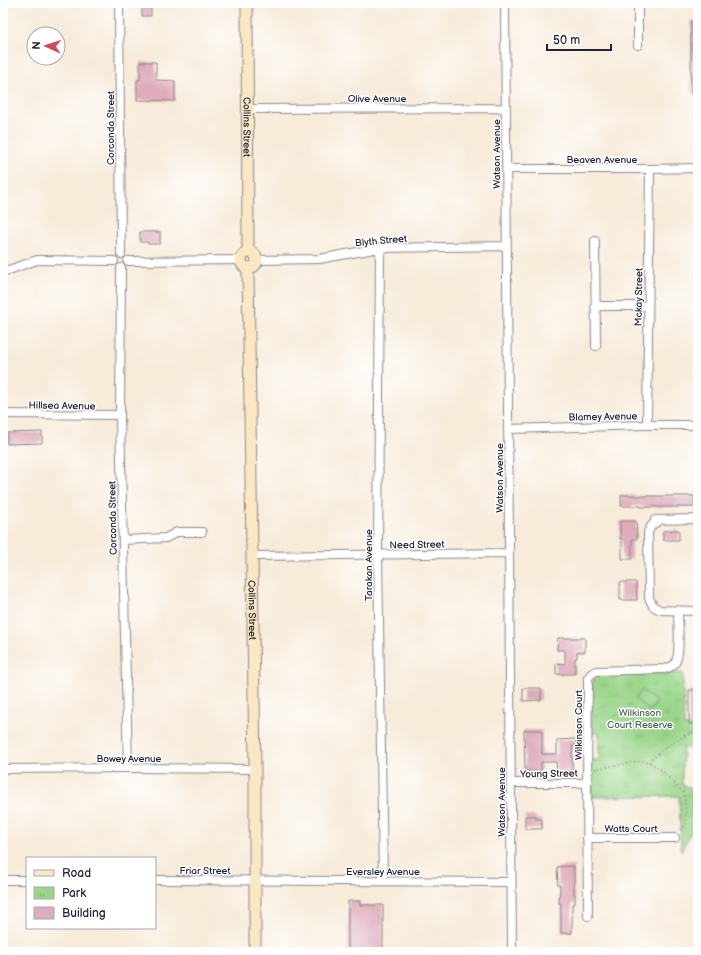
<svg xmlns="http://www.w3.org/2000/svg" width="701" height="955" font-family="'Balsamiq Sans',sans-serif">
  <defs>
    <pattern id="park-tufts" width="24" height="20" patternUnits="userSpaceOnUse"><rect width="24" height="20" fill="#9ad589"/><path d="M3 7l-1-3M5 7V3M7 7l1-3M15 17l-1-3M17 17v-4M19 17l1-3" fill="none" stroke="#84b777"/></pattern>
  </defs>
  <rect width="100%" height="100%" fill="#fff"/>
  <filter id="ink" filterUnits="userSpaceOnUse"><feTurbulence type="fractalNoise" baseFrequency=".025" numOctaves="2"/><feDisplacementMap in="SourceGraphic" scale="8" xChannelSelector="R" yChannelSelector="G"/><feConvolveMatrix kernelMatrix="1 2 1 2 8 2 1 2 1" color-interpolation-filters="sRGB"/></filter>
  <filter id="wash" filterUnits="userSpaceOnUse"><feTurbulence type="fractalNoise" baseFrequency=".012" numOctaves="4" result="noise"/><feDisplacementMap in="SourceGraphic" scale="16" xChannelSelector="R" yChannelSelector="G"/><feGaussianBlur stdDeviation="0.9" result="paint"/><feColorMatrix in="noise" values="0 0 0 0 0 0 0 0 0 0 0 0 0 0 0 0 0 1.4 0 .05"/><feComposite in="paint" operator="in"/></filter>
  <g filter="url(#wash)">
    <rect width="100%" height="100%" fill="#f7ebd9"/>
    <path fill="url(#park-tufts)" stroke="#5e7c62" d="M683 673 684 726H698V748H683L682 785 692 788V831L681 851 679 796 592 797V760H599V733H592V685C593 679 595 676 601 674Z"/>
    <path fill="#9ad589" stroke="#5e7c62" d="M642 690 657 702 650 711 635 699Z"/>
    <g id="blocks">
      <path fill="#deacbb" d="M142 3H151V16H142Z
        M691 21H698V94H691Z
        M140 62H156V80L175 81V101L137 100V80H140Z
        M140 232H160V244H148V242H140Z
        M42 432V443L7 444V433Z
        M621 495H634V496H694V507H641V506H621Z
        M620 521H636L637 539H632V559H622V539H620Z
        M679 530V540H663V531Z
        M620 582H636L637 600H620Z
        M558 638H585V652H577V658H575V674H556V663L565 664V650H557Z
        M523 688H541V700L523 701Z
        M689 690H698V724H689Z
        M524 730H542V754H557V740L575 739V746H572L573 752H572V771L557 772 556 762H541V771H525Z
        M525 816H536V819H542V829H525Z
        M574 866V894H575V904H572V933H561V903H559L560 885H558L557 867Z
        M348 901H360V905H383V952H348Z"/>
    </g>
  </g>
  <g filter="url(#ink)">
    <use href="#blocks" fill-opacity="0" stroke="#8c868a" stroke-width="1"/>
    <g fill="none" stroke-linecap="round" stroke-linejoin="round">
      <g stroke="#8c868a" stroke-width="10">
        <path id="street" d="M119 3 121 254
          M505 3 512 952
          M638 3V45
          M248 109 506 108
          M507 169H650L698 168
          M595 241 596 346
          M380 248 378 555 383 881
          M257 260 319 259 380 248 507 246
          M128 261 241 260
          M121 268 120 415 128 768
          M3 272 37 260 114 261
          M595 306H648
          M3 414 120 415
          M647 425 650 169
          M508 429 647 425H698
          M655 520 698 519
          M661 520 652 525 648 532 649 598 653 606 660 610 698 611
          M123 540 166 538 177 532H202
          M253 556 509 553
          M3 769 128 768 255 769
          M511 783H587
          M587 838H675
          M3 880H27
          M155 880 511 882
          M588 916 587 783 588 678 591 674 596 671 664 669C668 668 673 667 675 663 681 655 678 622 678 611"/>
      </g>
      <g stroke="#8c868a" stroke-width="13">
        <g id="secondary">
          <path id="s1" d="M247 3 248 252"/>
          <circle cx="249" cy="260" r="8"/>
          <path id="s2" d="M248 268 255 769V952"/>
        </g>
      </g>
      <path stroke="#8c868a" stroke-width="1.5" stroke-dasharray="1 3" stroke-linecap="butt" d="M649 762C663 748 679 737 698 730
        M595 769 640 761 649 762 661 770 683 792 685 799 686 825 680 832"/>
      <use href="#street" stroke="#fff" stroke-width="8"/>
      <use href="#secondary" stroke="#fae7c3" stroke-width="11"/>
    </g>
  </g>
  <g text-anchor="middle" stroke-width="3" stroke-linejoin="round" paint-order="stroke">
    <g font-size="10" fill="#22223b" stroke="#fff">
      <text x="377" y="102">Olive Avenue</text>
      <text dy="4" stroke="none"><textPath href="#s1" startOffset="124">Collins Street</textPath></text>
      <text transform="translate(110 128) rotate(-90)" y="4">Corconda Street</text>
      <text transform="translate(496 154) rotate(-90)" y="4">Watson Avenue</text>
      <text x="602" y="163">Beaven Avenue</text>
      <text transform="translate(381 240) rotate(-5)" y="4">Blyth Street</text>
      <text transform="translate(638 297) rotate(-89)" y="4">Mckay Street</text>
      <text transform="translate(62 405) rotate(1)" y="4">Hillsea Avenue</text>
      <text transform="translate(603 416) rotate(-1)" y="4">Blamey Avenue</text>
      <text transform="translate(499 478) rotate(-90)" y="4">Watson Avenue</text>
      <text transform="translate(112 518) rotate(-91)" y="4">Corconda Street</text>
      <text transform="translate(417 544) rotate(-1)" y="4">Need Street</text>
      <text transform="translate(368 565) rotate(-90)" y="4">Tarakan Avenue</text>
      <text dy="4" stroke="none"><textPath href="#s2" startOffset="342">Collins Street</textPath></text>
      <text transform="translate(578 725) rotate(-90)" y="4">Wilkinson Court</text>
      <text x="129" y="762">Bowey Avenue</text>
      <text transform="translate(549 773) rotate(-1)" y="4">Young Street</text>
      <text transform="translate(501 802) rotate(-90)" y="4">Watson Avenue</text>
      <text x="631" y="832">Watts Court</text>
      <text x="205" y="874">Friar Street</text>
      <text x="383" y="875">Eversley Avenue</text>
    </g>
    <g font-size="10" fill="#4c6156" stroke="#fff">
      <text x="640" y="716">Wilkinson<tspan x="640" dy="12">Court Reserve</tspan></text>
    </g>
  </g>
  <rect width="701" height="955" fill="none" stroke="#fff" stroke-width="16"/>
  <rect x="26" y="857" width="130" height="72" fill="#ffffff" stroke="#a7a7b1"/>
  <rect x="34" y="870" width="20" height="6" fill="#fae7c3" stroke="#a7a7b1"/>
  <text x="62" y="877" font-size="12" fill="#22223b">Road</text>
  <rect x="34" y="887" width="20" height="12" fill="url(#park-tufts)" stroke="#a7a7b1"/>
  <text x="62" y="897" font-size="12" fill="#22223b">Park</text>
  <rect x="34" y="907" width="20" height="12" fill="#deacbb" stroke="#a7a7b1"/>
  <text x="62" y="917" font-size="12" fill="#22223b">Building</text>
  <g transform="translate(46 46) rotate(273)"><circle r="19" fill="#ffffff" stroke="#a7a7b1"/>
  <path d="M0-3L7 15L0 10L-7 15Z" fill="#d1495b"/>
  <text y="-6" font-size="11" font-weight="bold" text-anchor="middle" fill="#22223b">N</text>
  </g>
  <path d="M547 44v6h64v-6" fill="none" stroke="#22223b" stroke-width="2"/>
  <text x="553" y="44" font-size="12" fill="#22223b" stroke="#ffffff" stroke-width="3" paint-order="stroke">50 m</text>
</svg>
